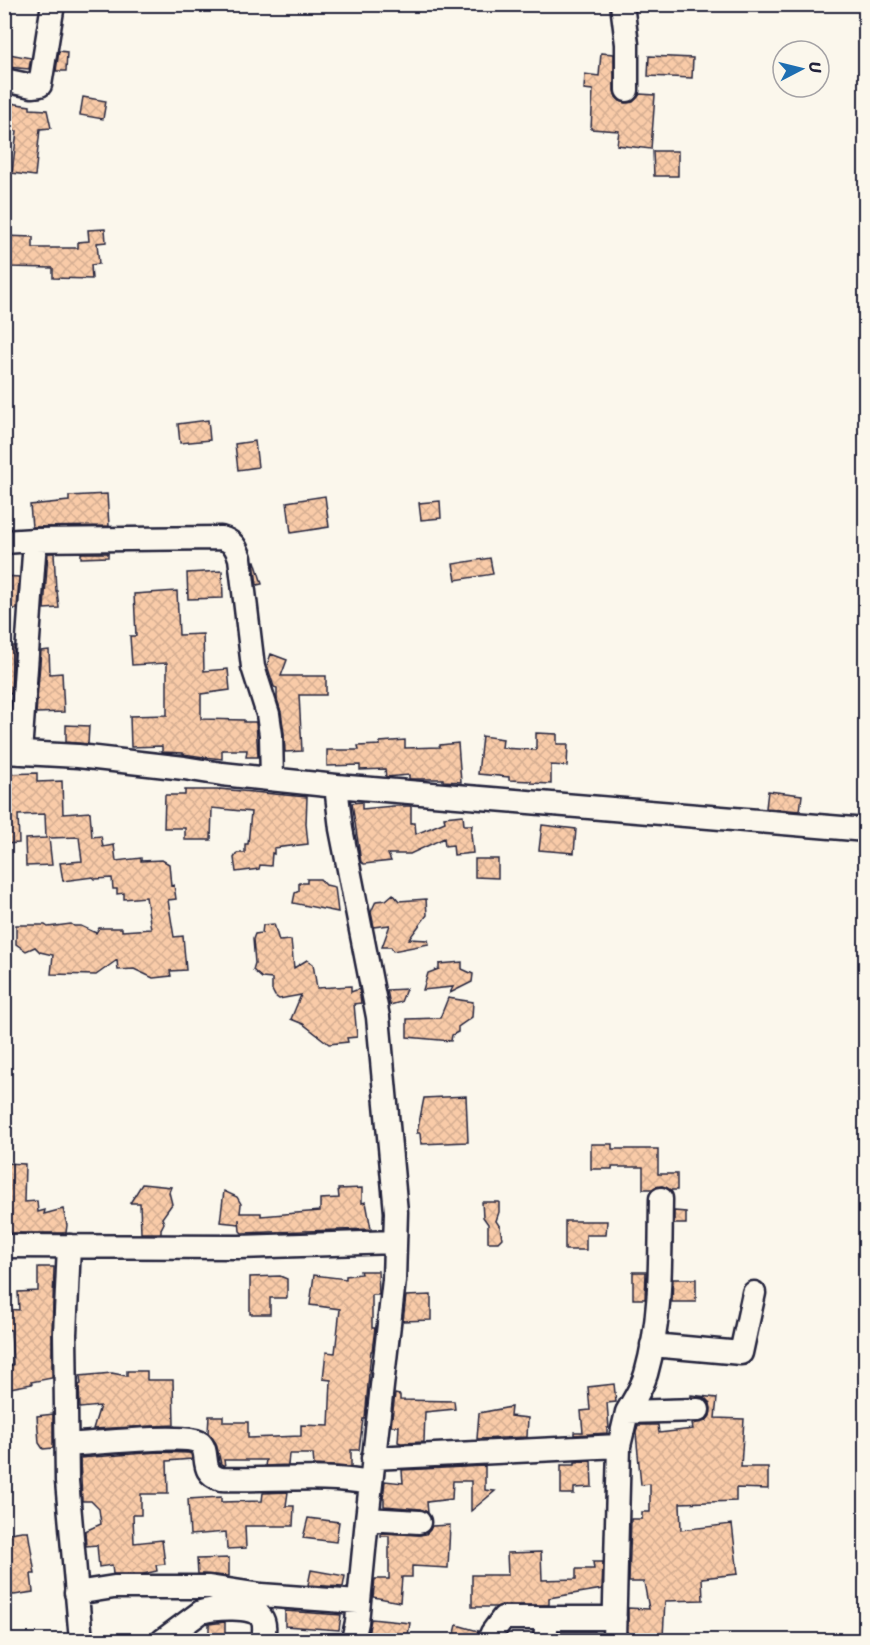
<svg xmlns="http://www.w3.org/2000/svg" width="870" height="1645" font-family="Sriracha,sans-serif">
  <defs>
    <pattern id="building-cross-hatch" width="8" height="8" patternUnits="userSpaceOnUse" patternTransform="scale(1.5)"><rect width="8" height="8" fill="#f9cba8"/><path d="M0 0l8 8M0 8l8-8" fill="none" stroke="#d5ae92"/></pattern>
  </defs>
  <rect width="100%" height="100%" fill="#fbf7ec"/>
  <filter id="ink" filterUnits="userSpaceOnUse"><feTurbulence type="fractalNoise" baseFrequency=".0167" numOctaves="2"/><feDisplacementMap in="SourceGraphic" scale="12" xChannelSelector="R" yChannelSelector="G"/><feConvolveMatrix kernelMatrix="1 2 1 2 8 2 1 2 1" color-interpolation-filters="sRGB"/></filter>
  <g filter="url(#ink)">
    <path fill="url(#building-cross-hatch)" stroke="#22223b" stroke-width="1.5" d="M59 51 67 52 66 71H56Z
      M601 53 614 54V91L616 97 620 101 626 103 633 102 638 97 640 94 655 95 651 149 617 145 619 131 591 129 593 90 584 89 585 74 599 76Z
      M9 54 31 58 29 69 7 67Z
      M649 56 693 58 692 78 648 76Z
      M83 97 106 101 103 119 80 115Z
      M10 103 30 106V109L47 110 51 128 40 129 35 176 12 173 17 131 6 130Z
      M653 151H678V176H654Z
      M105 229 106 242 97 243 99 264 91 265 92 279 53 278V268L10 267V260H4V236L33 237V248H78V242L89 241 88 230Z
      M208 420 210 440 180 443 178 424Z
      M255 441 258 467 238 470 235 444Z
      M107 494 109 526 32 527 30 505 69 501V496Z
      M325 496 329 527 291 533 287 502Z
      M440 501 441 518 421 520 419 503Z
      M48 553H54L56 591H57L59 608 44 609Z
      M81 553H108V557L81 558Z
      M490 558 493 574 456 580 453 564Z
      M254 561H255L262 584 257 585Z
      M222 571 223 598 188 599 187 573Z
      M4 576 19 577 17 609H4Z
      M177 591 179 635 203 634 204 671 228 669 230 690 201 694V719L244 720V722H256L258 757H246L247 750H222V759L204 757 183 754V753L162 752V746L131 747 130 716 167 715V663L132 665 130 636H136L134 594Z
      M4 646H14L11 693 4 692Z
      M49 650 50 674 62 673 64 712 36 713 41 651Z
      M271 654 287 660 281 676H326V695H299L302 751 285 752 284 733 281 712 277 699V688L274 687 267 665Z
      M66 725 89 726 88 744 66 742Z
      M536 733 557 734V744H568L567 766 551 765V784L531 783V781L509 780V777L478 774 482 736 503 739 502 748 536 750Z
      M405 740V748L440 747V745L458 743 461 782 443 781V779H409V775L386 777 385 769 360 770V765L327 766V750H359L358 746 380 745V742Z
      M37 773V782L62 781 63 814 90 812 92 837 101 836 103 847 114 845 116 861 141 858V861L162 860 169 864 171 886 174 885 176 899 168 900 174 937 183 936 186 970 170 971 171 976 153 978 134 969 118 970 117 960 96 975 51 974 53 955 40 952 35 947 26 951 16 944V925H45L48 927 71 924 74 926H81L96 933 99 928H122V931L151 929 146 897 124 899V893L117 894V889H113L112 878 95 879 93 877 63 881 60 863 82 861 79 837 49 838 52 865 26 866 25 839 46 838 45 814 18 815 19 843 4 844V774Z
      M219 789 307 797 306 824 308 844 274 848V854L272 853 271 866 260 865 259 869 236 872 234 858 237 853H245V844H248L251 812 212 808 211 840H185V828H164L165 795H185V790H219Z
      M768 791 802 795 800 811 766 808Z
      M362 802V809L393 806H411V823H415L416 834 445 822 444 817 463 815 464 825H472L471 833 473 853 454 855 453 845 445 846 444 838 410 854H388L391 861 364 864 361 862 352 803Z
      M542 825 576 829 574 853 539 850Z
      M475 859H498V878L475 877Z
      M307 879H320L326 885 335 887 338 912 293 903 295 893 299 891V883H307Z
      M393 894 399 901 426 899 427 915 409 939 428 940 429 944 393 951 391 947H382L390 925 374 927 371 912 376 901 386 900Z
      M274 924 279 941 291 940 294 968 307 960 313 964 317 988 351 986V992L359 989 361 1003 354 1004 357 1037 347 1038 348 1042 329 1044 303 1024 291 1019 301 995 279 999 275 996 272 990V979L262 978 253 970 255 963 253 939 255 934 262 933 263 925Z
      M462 962V969L473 974 472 982 450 993 453 987 423 990 428 973 439 969V964Z
      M406 989 401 1002 390 1005 387 990Z
      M448 998 473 1002 472 1017 458 1027V1032L452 1035 451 1041 407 1037V1019L440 1018Z
      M466 1096 468 1142 421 1144 420 1133H417L424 1098Z
      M591 1144H612V1149H658V1174H677V1190H670L662 1186 655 1187 652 1189H643V1167H612V1169H591Z
      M4 1163 25 1164 24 1202 37 1201 38 1212 45 1210 44 1214 63 1209 67 1225 66 1233H4Z
      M142 1184 171 1187 169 1192 172 1204 162 1218 164 1223 161 1229V1233H141L140 1203H130Z
      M362 1188V1203L366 1202 371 1229 242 1233 240 1231 239 1219V1224L220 1222 224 1191 237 1197 241 1204 240 1213H261V1216L320 1211V1199L339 1198 338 1189Z
      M482 1202H499V1212L496 1221 500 1227 502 1238 498 1242H488V1224L483 1217Z
      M674 1211 686 1212V1224H674Z
      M565 1221H607L606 1235H586V1250H565Z
      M38 1267H54V1269L52 1333V1378L31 1382 32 1384 4 1389V1366L13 1365 11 1330 4 1329V1309L19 1310 18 1292 38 1291Z
      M360 1271H378L379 1295H372V1328H375L372 1351H371L365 1419H363L359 1450H351V1467L314 1465 313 1454H289L288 1465 265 1466 266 1460H224L225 1466 221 1464 216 1443 208 1433 209 1416H223V1422H248V1438L301 1436V1425L329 1426 331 1380 323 1379 326 1352 335 1353 340 1309 310 1305 314 1275 346 1279V1276L361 1274Z
      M633 1272H646L645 1299H633Z
      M280 1276 287 1279V1298H270V1314H250V1277Z
      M673 1279H696V1302H672Z
      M431 1295V1320L403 1321 406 1296Z
      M127 1371H147V1380H173L174 1425 93 1429 100 1406 80 1408 79 1385 81 1384 80 1376 112 1373 127 1376Z
      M614 1384 616 1402 607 1403 609 1428H607V1433L574 1435V1432H583L581 1411 590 1410 588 1387Z
      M395 1394 400 1395V1400L454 1401 455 1409 425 1412 424 1442 401 1443 398 1442 399 1426H391Z
      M691 1395 717 1398 715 1418 744 1419 741 1467H768V1489L736 1488V1501L680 1503 681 1530 732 1524 738 1574 702 1578 703 1600 665 1601 663 1637 628 1635V1608L649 1609 644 1582H629L631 1519H642V1512H650V1484L641 1485 636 1433 638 1425H658L659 1433 693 1429 692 1424 706 1421 710 1416 711 1409 710 1403 705 1398 691 1397Z
      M511 1407 510 1416 528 1418 527 1437 477 1439 479 1413Z
      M53 1414V1448L43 1449 39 1443 37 1416Z
      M158 1452 189 1453 191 1454 192 1459 167 1461 168 1494H141V1515H133L134 1543 162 1540 165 1564 156 1565 157 1571 143 1574H113L112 1565 99 1567 97 1545 86 1546 85 1531 101 1524 99 1509 91 1501H82L80 1458Z
      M591 1461 592 1487 574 1488V1494H561V1465H575V1462Z
      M485 1466V1490L495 1491 471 1511V1481H453L452 1499 427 1502 428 1513 420 1509 384 1506V1499H383L385 1481 403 1483 402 1470Z
      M288 1492 286 1506H294L293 1526H245L246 1548 227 1549 226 1532 190 1535 188 1499 221 1497V1502L262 1501 263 1493Z
      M308 1518 339 1522 336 1542 303 1538Z
      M450 1525 448 1568 412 1566V1577H402L400 1602 373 1597 375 1579H389V1536H381V1533L419 1535 426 1534 430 1530 432 1526Z
      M22 1531H28L35 1574H31L33 1592 14 1595 4 1593V1534Z
      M541 1552 542 1580 576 1579V1569H594L593 1562H603L602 1589 549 1598V1605H503L496 1607H472V1575H508L507 1553Z
      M229 1558V1576L198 1574 197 1559Z
      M311 1570 345 1576 343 1587 308 1585Z
      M285 1611 341 1615 339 1630 285 1626Z
      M371 1619 410 1623 407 1641H367Z
      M225 1622V1641H209V1624Z
      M457 1625 478 1631 476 1641H453Z
      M559 1632H594V1641H568V1639H559Z"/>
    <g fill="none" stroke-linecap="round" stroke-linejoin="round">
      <g stroke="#22223b" stroke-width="27">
        <path id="minor" d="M622 4 627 44V90
          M4 80 32 86 40 85 53 4
          M35 540 221 538C233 541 236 547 240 558L253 667 268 714 271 735 272 779
          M4 542 35 540 20 753
          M4 752 78 756 184 768 222 774 336 786 866 830
          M336 786 341 829 378 1017 396 1212 394 1280 367 1519 357 1622 353 1640
          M4 1246 239 1247 395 1242
          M69 1246 65 1334 67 1481 81 1640
          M652 1345 741 1353 754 1293
          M627 1412C634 1400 642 1388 646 1374 662 1318 660 1257 661 1199
          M67 1445C87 1444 188 1433 200 1443 211 1453 198 1473 221 1479 271 1481 322 1474 371 1483
          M373 1458 619 1446
          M367 1519 419 1522
          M76 1593 114 1587H209L261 1595 358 1602
          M163 1640 201 1612C213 1608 254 1605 261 1617 266 1624 264 1633 263 1640
          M489 1640 492 1633 503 1618H615
          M545 1640 547 1618
          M614 1640 619 1446 627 1412 698 1410"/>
      </g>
      <use href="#minor" stroke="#fbf7ec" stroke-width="22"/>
    </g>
  </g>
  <rect width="870" height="1645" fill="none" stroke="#fbf7ec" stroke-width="24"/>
  <rect x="12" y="12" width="846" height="1621" fill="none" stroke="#22223b" stroke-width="2" filter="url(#ink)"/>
  <g transform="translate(801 69) rotate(83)"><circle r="28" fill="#fbf7ec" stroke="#a4a2a5" stroke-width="1.5"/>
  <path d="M0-4.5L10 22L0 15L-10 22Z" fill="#1f6fb2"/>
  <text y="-9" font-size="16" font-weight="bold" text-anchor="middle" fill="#22223b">U</text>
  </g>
</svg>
